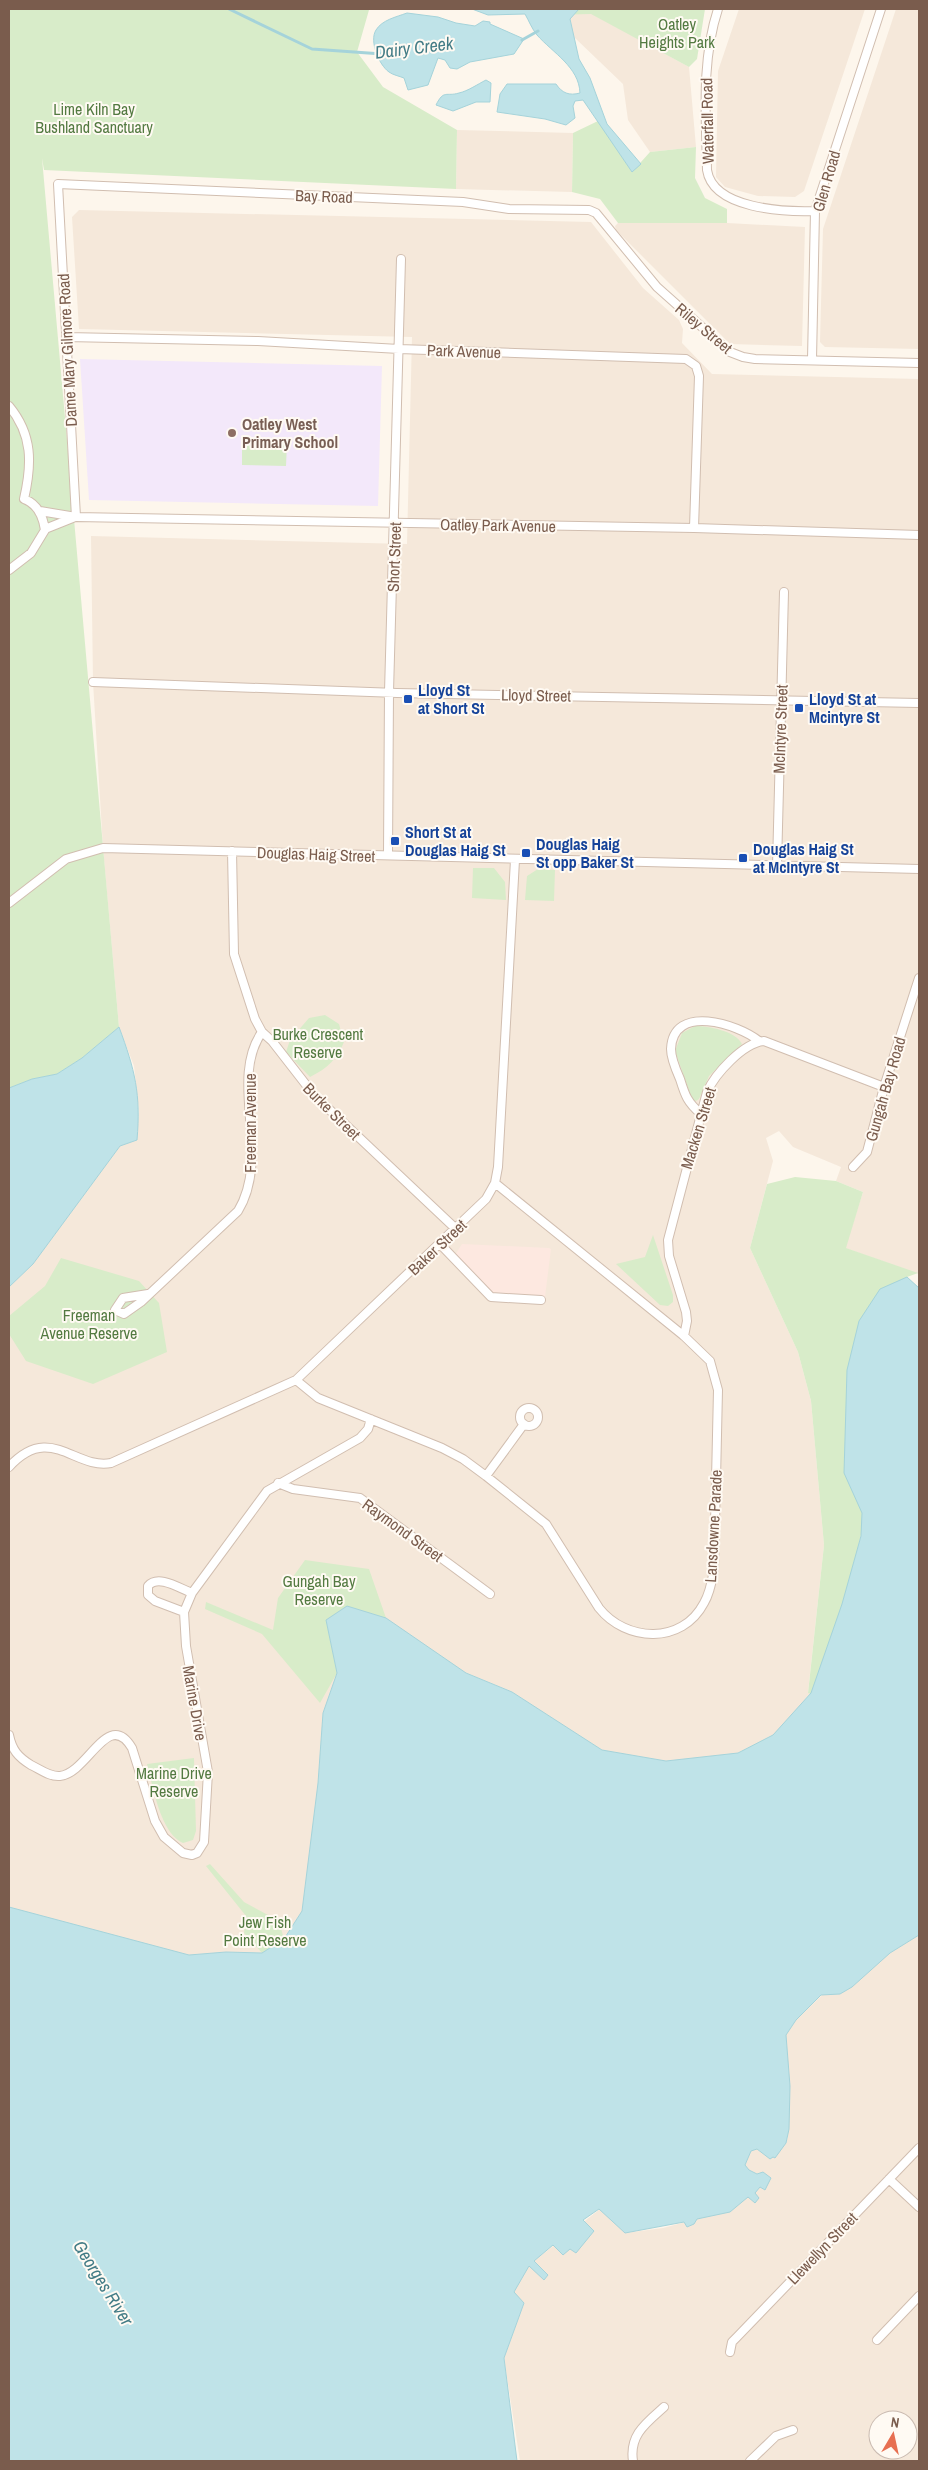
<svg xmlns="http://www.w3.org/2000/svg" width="928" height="2470" font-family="'Archivo Narrow',sans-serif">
  <rect width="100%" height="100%" fill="#fdf6ec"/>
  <path fill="#f5e8da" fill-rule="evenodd" d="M739 9H865L804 191 795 197 758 196 725 187 716 177 718 71Z
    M896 9H919V349L825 347 820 342 823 229Z
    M591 13 689 67 696 147 650 152 628 120 623 84 551 15Z
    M457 130 573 133 572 192 456 189Z
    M79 210 591 222 643 288 679 320 683 329 682 343 712 374 919 379V1274L845 1248 863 1192 836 1181 841 1167 793 1147 779 1131 766 1138 773 1161 750 1248 798 1352 811 1401 824 1545 808 1692 811 1693 773 1735 738 1753 666 1761 602 1750 512 1692 466 1673H337L323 1713 318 1783 302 1911 284 1939 262 1953 226 1952 189 1955 9 1907V1287L33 1264 120 1146 137 1140 139 1111 134 1066 119 1027 103 848 93 682 91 536 407 544 412 337 79 329 72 217Z
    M618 223H727L805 227 802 346 730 344 616 230 615 226Z
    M919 1935V2461H520L504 2358 524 2303 513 2293 529 2265 544 2279 548 2275 534 2261 600 2209 625 2233 663 2228 728 2211 748 2196 755 2202 754 2193 760 2187 765 2190 757 2174 749 2170 745 2165 751 2151 757 2149 762 2151 770 2159 786 2143 788 2136 790 2086 786 2035 789 2027 822 1995 840 1994 852 1987 890 1953ZM878 2420H908V2450H878Z"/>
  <path fill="#fde8e0" d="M462 1244 549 1248 551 1249 545 1297 493 1295 455 1255Z"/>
  <path fill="#f3e8fa" d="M80 359 382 366 378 506 89 500Z"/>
  <path fill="#d8ecc9" d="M9 9 369 10 357 52 383 87 457 130 456 189 44 170 42 158 119 1027 82 1058 57 1074 32 1079 9 1088Z
    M542 9H705L697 59 689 67 591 14 551 15Z
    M598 121 632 172 650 152 696 147 695 178 705 198 727 209V223H618L600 199 572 192 573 133Z
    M242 443 287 444 286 466 242 465Z
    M473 868H494L505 882 506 900 472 898Z
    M538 869 555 870 554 901 525 900 527 876Z
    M325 1015 339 1024 344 1042C337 1059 328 1068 310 1077L286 1052 290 1040 309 1018Z
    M695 1026C708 1026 736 1031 742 1044L709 1076 699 1099 696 1101 692 1099 675 1051 682 1033Z
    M795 1177 836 1181 863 1192 846 1248 918 1273 907 1277 919 1288 817 1722 738 1753 773 1735 811 1694 808 1693 824 1545 811 1401 798 1352 750 1248 767 1184Z
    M653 1235 673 1295V1302L668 1306 660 1305 616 1264 645 1257Z
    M61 1258 139 1281 159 1303 167 1352 93 1384 26 1361 9 1334V1316L45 1286Z
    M305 1560 369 1569 386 1618 347 1606 326 1620 337 1673 320 1703 262 1634 205 1609 206 1602 273 1630 278 1598Z
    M194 1758 196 1831 193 1840 183 1843C160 1833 153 1786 147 1764Z
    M210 1864 244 1902 279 1921 284 1939 262 1953 244 1933 246 1916 206 1866Z"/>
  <path fill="#bfe3e8" stroke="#a5d3da" d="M472 9H579L570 19 579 59 590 78 607 124 641 164 632 172 583 100 575 101 573 106 575 118 566 125 545 119 497 112 500 94 507 84H556C562 93 569 96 580 93 579 67 553 53 537 35 532 29 529 21 525 14L488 15Z
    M407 13 438 17 456 23 475 26 483 21 490 22V24L524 39 514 54 470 62 457 69 450 68 445 60 438 58 428 85 408 90 404 78C399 76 393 75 389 72 379 65 369 41 376 30 382 20 396 17 407 13Z
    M486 80 491 83 490 102H476L453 111 436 105C444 89 446 97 459 93 468 91 478 84 486 80Z
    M119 1027C135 1070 141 1094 137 1140L120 1146 33 1264 9 1287V1088L32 1079 57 1074 82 1058Z
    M907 1277 919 1288V1935L890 1953 852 1987 840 1994 821 1995 796 2020 786 2035 790 2086 789 2129 786 2143 775 2158 773 2157 770 2159 757 2149 751 2151 745 2165 749 2170 757 2174 763 2172 771 2178 765 2190 760 2187 755 2193 759 2198 755 2203 748 2197 730 2212 697 2219 694 2224 687 2227 684 2222 625 2233 599 2209 583 2220 594 2231 576 2253 570 2249 563 2255 553 2245 534 2261 548 2275 544 2280 529 2266 514 2292 524 2303 504 2358 517 2461H9V1907L189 1955 226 1952 262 1953 284 1939 302 1911 318 1783 323 1713 337 1673 326 1620 347 1606 386 1618 466 1673 512 1692 602 1750 666 1761 738 1753 773 1735 811 1693 842 1604 861 1536 862 1513 844 1473 847 1370 859 1321 880 1289Z"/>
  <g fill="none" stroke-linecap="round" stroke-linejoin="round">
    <path stroke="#a5d3da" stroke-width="3" d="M229 9 312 49 382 54
      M522 40 538 31"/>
    <g stroke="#d1beb0" stroke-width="10">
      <path id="street" d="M718 9C701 61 706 116 707 170 713 209 784 212 815 211
        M67 337 258 341 399 349 686 359 696 366 699 376 694 528
        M812 360 815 211 881 9
        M9 406C33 435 32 464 24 499 38 504 43 516 45 530L31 553 9 570
        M40 511 76 517 694 528 919 535
        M76 517 58 184 463 202 509 209 589 210 596 213 657 287 730 352 743 357 755 359 919 363
        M45 529 75 517
        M93 682 397 693 919 703
        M232 851 234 954 255 1019 262 1032 272 1041 314 1095 456 1229
        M388 855 389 692 401 259
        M777 866 784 592
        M9 903 66 859 103 848 919 869
        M701 1114C687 1102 685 1095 680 1079 676 1070 671 1059 671 1049 673 1003 738 1024 759 1041
        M853 1167 867 1152 884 1087 919 978
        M440 1244 491 1297 541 1300
        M148 1294 123 1298 115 1310 124 1314 141 1302 238 1211C272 1155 228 1080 262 1032
        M684 1336 687 1321 686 1312 669 1256 668 1240 707 1092C715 1074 743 1043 764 1041L884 1087
        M296 1380 318 1398 442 1448 463 1459 486 1476 546 1524 599 1608C626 1642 682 1645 704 1603 710 1593 712 1581 714 1570L718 1390 710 1361 684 1336 495 1183
        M520 1417a9 9 0 1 1 18 0a9 9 0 1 1-18 0Z
        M9 1467C50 1422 75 1470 111 1463L296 1380 486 1199 495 1183 498 1167 515 860
        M486 1476 524 1424
        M278 1483 293 1489 360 1498 490 1594
        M184 1612 155 1601 148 1595V1586C158 1574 179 1588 192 1593
        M9 1735C12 1750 18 1757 31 1765 40 1769 49 1777 60 1776 88 1773 108 1708 132 1748L155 1821 164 1837 183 1853 192 1855 197 1853 204 1842 208 1772 186 1646 184 1612 192 1593 267 1491 360 1438 368 1429 371 1419
        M889 2179 919 2207
        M877 2340 919 2296
        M730 2352 732 2342 737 2337 919 2148
        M633 2461C629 2435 646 2423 664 2407
        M750 2461 776 2436 793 2430"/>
    </g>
    <use href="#street" stroke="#fff" stroke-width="8"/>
  </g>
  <circle fill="#8d6e63" stroke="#fffaf3" stroke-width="2" cx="232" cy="433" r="5"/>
  <g fill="#1a4fb4" stroke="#fffaf3" stroke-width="2">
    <rect x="403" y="694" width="10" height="10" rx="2.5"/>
    <rect x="794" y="703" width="10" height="10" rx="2.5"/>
    <rect x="390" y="836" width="10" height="10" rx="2.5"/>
    <rect x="521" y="848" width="10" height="10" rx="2.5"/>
    <rect x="738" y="853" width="10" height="10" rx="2.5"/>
  </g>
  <g text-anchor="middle" stroke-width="4" stroke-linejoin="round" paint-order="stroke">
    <g font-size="16" fill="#537a41" stroke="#fffaf3">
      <text x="677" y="30">Oatley<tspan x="677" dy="18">Heights Park</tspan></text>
      <text x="94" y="115">Lime Kiln Bay<tspan x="94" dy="18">Bushland Sanctuary</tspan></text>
      <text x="318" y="1040">Burke Crescent<tspan x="318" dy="18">Reserve</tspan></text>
      <text x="89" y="1321">Freeman<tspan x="89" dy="18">Avenue Reserve</tspan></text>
      <text x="319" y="1587">Gungah Bay<tspan x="319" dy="18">Reserve</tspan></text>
      <text x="174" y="1779">Marine Drive<tspan x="174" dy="18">Reserve</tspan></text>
      <text x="265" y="1928">Jew Fish<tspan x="265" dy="18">Point Reserve</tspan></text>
    </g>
    <g font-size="16" fill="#7a5c4d" stroke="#fffaf3">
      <text transform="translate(707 121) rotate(-91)" y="6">Waterfall Road</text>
      <text transform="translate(826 181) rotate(-74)" y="6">Glen Road</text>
      <text transform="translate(324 196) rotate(2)" y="6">Bay Road</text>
      <text transform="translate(704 328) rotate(40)" y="6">Riley Street</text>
      <text transform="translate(67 350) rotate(-93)" y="6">Dame Mary Gilmore Road</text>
      <text transform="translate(464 351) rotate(2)" y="6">Park Avenue</text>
      <text transform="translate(498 525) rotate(1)" y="6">Oatley Park Avenue</text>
      <text transform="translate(394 557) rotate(-88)" y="6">Short Street</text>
      <text transform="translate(536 695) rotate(1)" y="6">Lloyd Street</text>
      <text transform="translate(780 729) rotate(-88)" y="6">McIntyre Street</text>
      <text transform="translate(316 854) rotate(2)" y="6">Douglas Haig Street</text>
      <text transform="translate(885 1089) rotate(-74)" y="6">Gungah Bay Road</text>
      <text transform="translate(332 1111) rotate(45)" y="6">Burke Street</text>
      <text transform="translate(250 1123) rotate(-90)" y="6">Freeman Avenue</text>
      <text transform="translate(698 1128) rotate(-73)" y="6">Macken Street</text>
      <text transform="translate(437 1247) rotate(-43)" y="6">Baker Street</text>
      <text transform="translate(713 1526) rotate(-87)" y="6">Lansdowne Parade</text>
      <text transform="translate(403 1530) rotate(36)" y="6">Raymond Street</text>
      <text transform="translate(195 1703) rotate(80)" y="6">Marine Drive</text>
      <text transform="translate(822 2248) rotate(-46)" y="6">Llewellyn Street</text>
    </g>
    <g font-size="16" font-weight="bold" fill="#785e54" stroke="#fffaf3" text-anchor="start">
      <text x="242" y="430">Oatley West<tspan x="242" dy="18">Primary School</tspan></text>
    </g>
    <g font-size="16" font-weight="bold" fill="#164399" stroke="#fffaf3" text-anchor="start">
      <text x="418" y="696">Lloyd St<tspan x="418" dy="18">at Short St</tspan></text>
      <text x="809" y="705">Lloyd St at<tspan x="809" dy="18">Mcintyre St</tspan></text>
      <text x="405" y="838">Short St at<tspan x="405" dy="18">Douglas Haig St</tspan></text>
      <text x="536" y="850">Douglas Haig<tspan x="536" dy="18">St opp Baker St</tspan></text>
      <text x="753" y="855">Douglas Haig St<tspan x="753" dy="18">at McIntyre St</tspan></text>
    </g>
    <g font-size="18" font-style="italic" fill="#437c86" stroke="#fffaf3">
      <text transform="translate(414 48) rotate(-7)" y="6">Dairy Creek</text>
      <text transform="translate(103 2283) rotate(58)" y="6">Georges River</text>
    </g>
  </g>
  <rect width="928" height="2470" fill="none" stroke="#7a5c4d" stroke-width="20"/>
  <g transform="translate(893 2435) rotate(9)"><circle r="24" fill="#fffaf3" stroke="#cabbb1"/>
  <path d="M0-4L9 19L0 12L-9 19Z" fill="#e76f51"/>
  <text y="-8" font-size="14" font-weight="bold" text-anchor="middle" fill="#7a5c4d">N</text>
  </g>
</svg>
